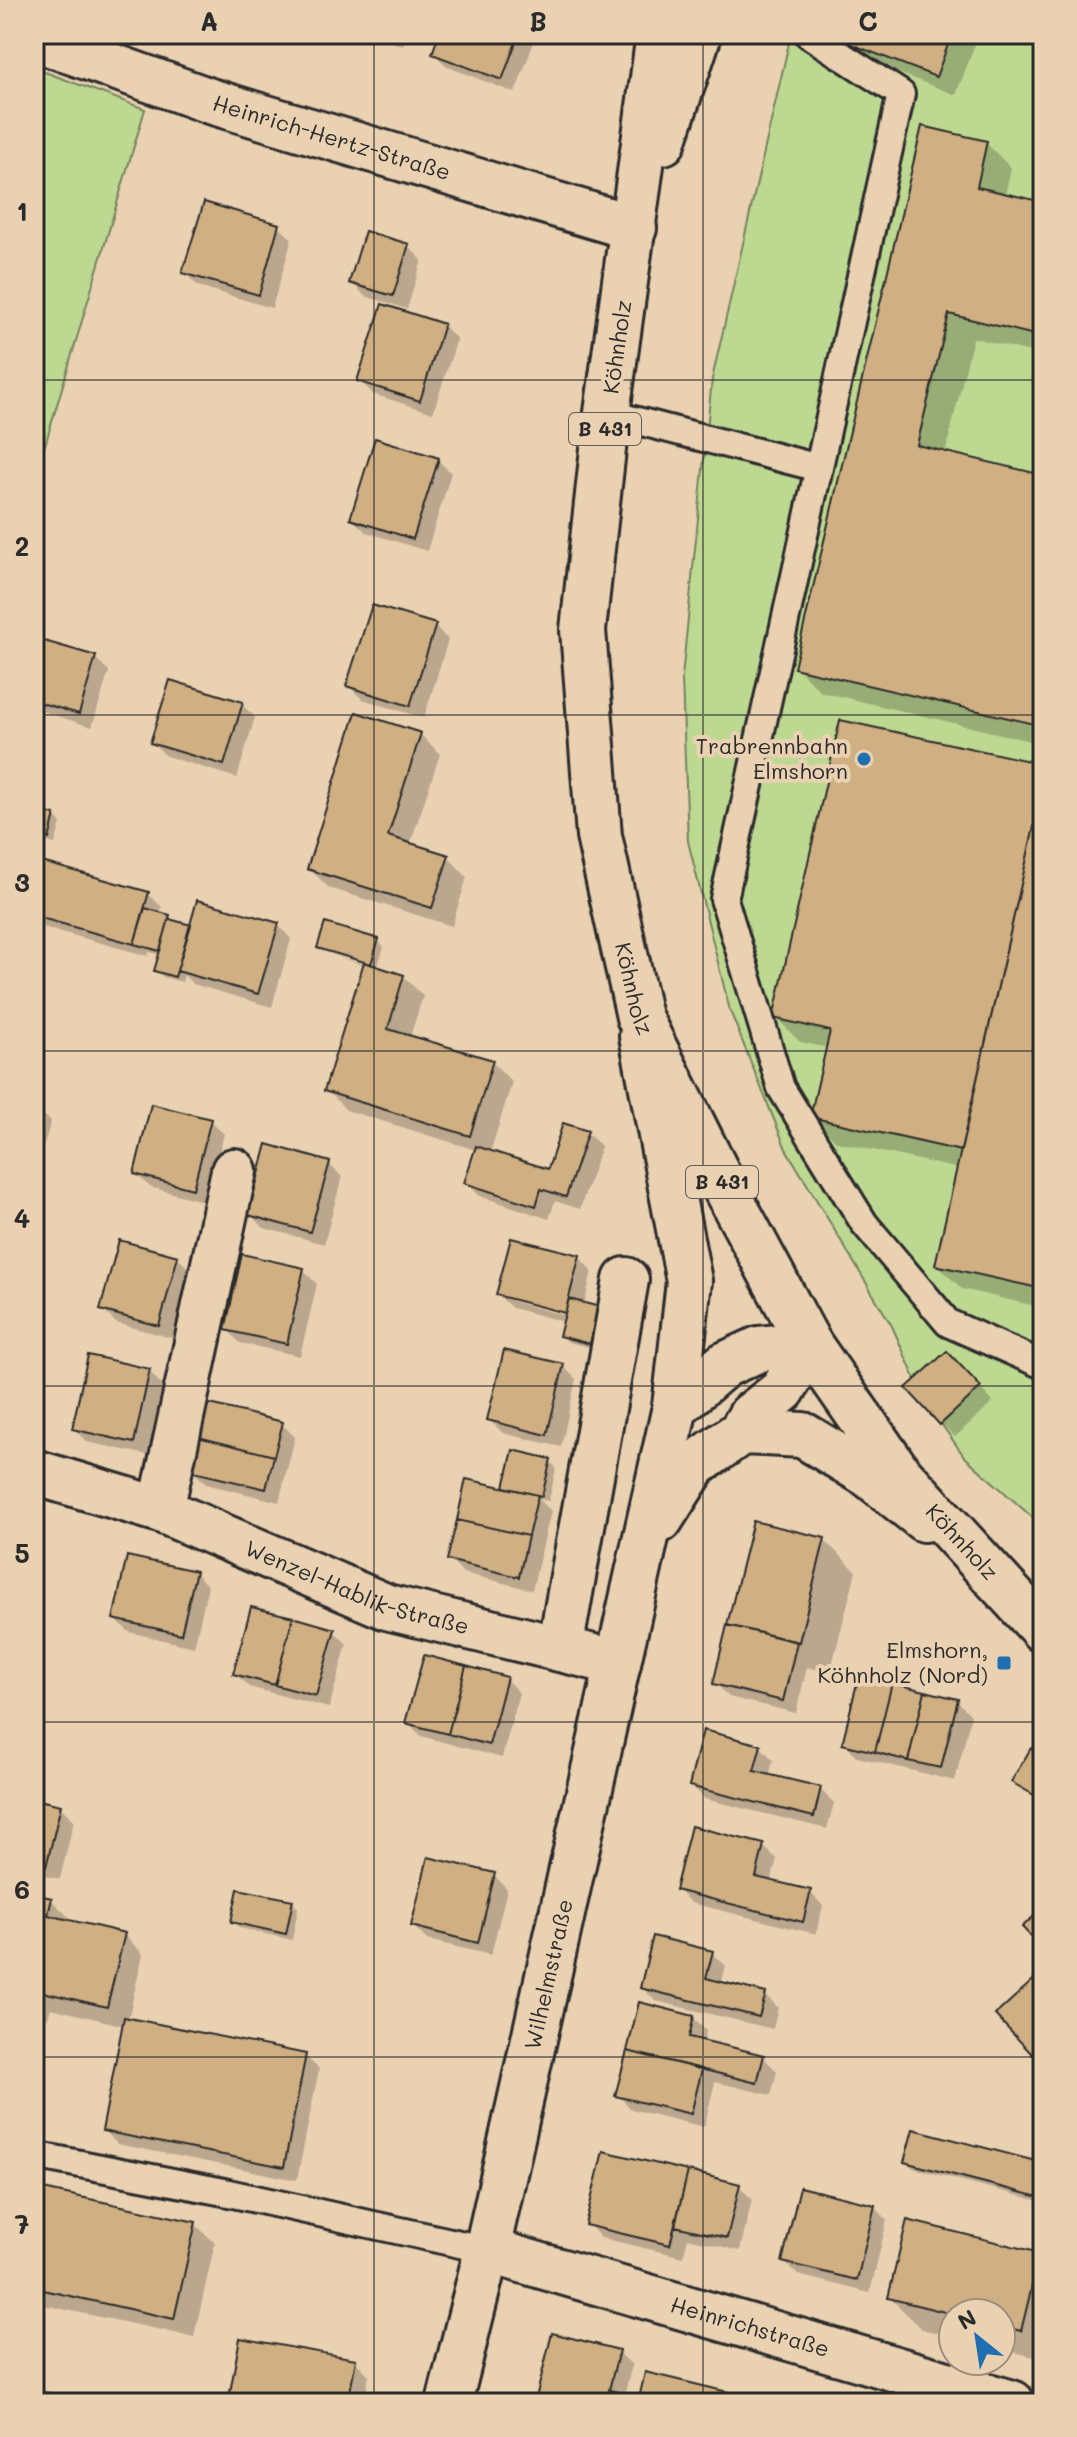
<svg xmlns="http://www.w3.org/2000/svg" width="1077" height="2437" font-family="Mali,sans-serif">
  <rect width="100%" height="100%" fill="#ead1b2"/>
  <filter id="ink" filterUnits="userSpaceOnUse"><feTurbulence type="fractalNoise" baseFrequency=".0125" numOctaves="2"/><feDisplacementMap in="SourceGraphic" scale="16" xChannelSelector="R" yChannelSelector="G"/><feConvolveMatrix kernelMatrix="1 2 1 2 8 2 1 2 1" color-interpolation-filters="sRGB"/></filter>
  <g filter="url(#ink)">
    <path fill="#bdd991" stroke="#74825e" stroke-width="2" d="M791 34H1043V1521L1033 1518 964 1456 925 1401 892 1326 786 1149 730 1011 688 841 682 678 712 379Z
      M34 68 145 109 34 482Z
      M34 2389 89 2403H34Z"/>
    <path fill="#0003" fill-rule="evenodd" d="M370 34H407L403 46Z
      M441 34H537L515 93 448 67 434 54Z
      M848 34H979L956 95 865 60 845 40Z
      M986 143 1011 168 1005 195 1043 204V355L973 338 945 454 1043 477V744L821 692 796 667Z
      M278 226 292 239 272 308 198 286 185 273Z
      M408 246 422 260 407 309 365 296 351 282Z
      M443 326 457 339 433 413 373 394 360 381Z
      M438 460 451 473 427 551 366 532 352 519Z
      M435 626 448 640 424 718 362 699 349 686Z
      M34 640 95 658 109 671 92 727 38 710 34 723Z
      M241 704 255 717 237 778 166 756 153 743Z
      M420 734 440 754 410 845 448 857 467 877 452 926 329 888 309 868Z
      M1043 766V1308L962 1289 937 1265 959 1169 837 1142 812 1117 828 1048 800 1042 775 1017Z
      M34 812 54 817 61 823 55 844 34 839Z
      M148 894 162 907 160 914 192 927 278 925 291 939 272 1007 193 984 184 975 182 982 163 977 156 970 161 955 149 952 148 956 43 927 34 918V898Z
      M378 941 384 947 377 968 403 976 423 996 410 1037 492 1062 512 1082 490 1153 549 1172 587 1133 601 1146 580 1209 555 1201 549 1219 480 1196 466 1182 476 1150 346 1110 327 1090 365 966 324 952 366 965Z
      M34 1107 51 1121 34 1178Z
      M210 1121 224 1134 206 1202 150 1187 136 1174Z
      M328 1163 342 1177 324 1244 264 1228 250 1214Z
      M177 1257 191 1271 172 1338 116 1323 102 1309Z
      M579 1257 592 1271 584 1305 599 1308 597 1349 568 1342 562 1335 565 1322 512 1308 498 1295ZM512 1297 575 1314 574 1318 512 1301Z
      M303 1270 317 1284 300 1356 240 1343 227 1329Z
      M563 1366 576 1379 561 1447 503 1433 489 1420Z
      M961 1367 993 1402 955 1437 941 1423Z
      M149 1371 162 1385 147 1455 87 1442 74 1429Z
      M282 1424 295 1437 279 1502 206 1484 192 1470Z
      M550 1461 556 1468 549 1501 539 1499 551 1511 532 1590 463 1573 449 1560 511 1491 506 1487Z
      M755 1523 824 1540 856 1571 830 1673 807 1667 796 1713 729 1697 715 1683Z
      M195 1573 208 1586 194 1647 129 1632 115 1619Z
      M333 1630 347 1644 329 1708 249 1687 235 1673Z
      M506 1679 519 1693 502 1758 421 1736 408 1722Z
      M957 1701 971 1715 955 1781 857 1757 844 1743Z
      M760 1746 773 1760 769 1777 820 1789 834 1803 827 1829 705 1799 691 1785Z
      M1043 1757V1801L1014 1782Z
      M34 1801 60 1807 74 1820 60 1879 34 1873Z
      M763 1846 777 1859 771 1883 810 1892 823 1906 816 1934 691 1903 677 1890Z
      M494 1875 507 1889 491 1955 427 1940 413 1926Z
      M34 1896 51 1900 71 1919 70 1922 124 1935 143 1954 128 2020 305 2056 319 2069 297 2180 117 2144 104 2130 125 2026 51 2008 48 2018 34 2014Z
      M292 1902 298 1908 292 1940 240 1928 233 1922Z
      M712 1953 726 1966 721 1984 765 1994 778 2008 773 2029 656 2001 642 1988Z
      M1043 1973V2062L1034 2053Z
      M693 2017 706 2031 704 2043 763 2057 777 2071 771 2095 715 2082 704 2127 631 2109 618 2095Z
      M605 2153 739 2186 752 2199 740 2251 688 2238 683 2257 601 2238 588 2224Z
      M906 2161 1043 2165V2202L913 2168Z
      M34 2189 195 2224 215 2243 194 2337 34 2303Z
      M874 2206 887 2220 870 2293 798 2275 784 2262Z
      M1039 2255 1043 2258V2359L1001 2349V2313H953V2337L922 2329 890 2298Z
      M553 2336 618 2352 632 2365 624 2396 641 2400 730 2394 739 2403H537Z
      M355 2361 369 2375 364 2403H230Z"/>
    <path fill="#d0b083" stroke="#2b2b2b" stroke-width="2" d="M439 34H519L502 80 432 54Z
      M845 34H952L936 77 843 41Z
      M922 126 987 141 977 187 1043 202V337L949 314 917 445 1043 475V726L794 668Z
      M204 202 279 224 259 295 182 273Z
      M365 231 409 244 393 296 349 283Z
      M382 304 444 324 420 401 357 381Z
      M375 438 439 458 413 539 350 519Z
      M372 605 436 624 410 706 346 686Z
      M34 638 96 656 79 714 34 701Z
      M170 680 243 702 224 765 150 743Z
      M356 712 421 733 388 836 449 855 432 908 307 869Z
      M840 720 1043 764V787L961 1151 810 1117 830 1031 773 1018Z
      M1043 787V1289L935 1265Z
      M34 810 55 815 49 839 34 835Z
      M42 862 149 892 134 944 34 916V891Z
      M197 900 279 923 258 994 177 971Z
      M145 908 170 915 160 951 134 944Z
      M169 919 191 925 175 977 154 971Z
      M325 923 379 939 371 964 317 948Z
      M364 962 404 975 388 1029 493 1060 470 1136 324 1091Z
      M151 1104 211 1119 193 1189 134 1174Z
      M563 1123 588 1131 566 1197 541 1189 536 1206 464 1183 476 1146 548 1169Z
      M267 1144 330 1162 310 1232 248 1215Z
      M511 1238 580 1255 565 1313 496 1295Z
      M119 1240 178 1256 159 1326 100 1310Z
      M242 1254 304 1268 287 1344 225 1330Z
      M569 1299 600 1307 590 1344 559 1336Z
      M504 1350 564 1364 547 1435 487 1420Z
      M947 1351 981 1387 940 1425 906 1388Z
      M88 1355 150 1369 134 1443 72 1429Z
      M206 1403 283 1422 274 1456 198 1437Z
      M198 1437 274 1456 266 1489 190 1471Z
      M513 1450 551 1459 542 1496 504 1487Z
      M466 1479 538 1495 528 1536 457 1520Z
      M457 1520 528 1536 519 1577 447 1560Z
      M753 1521 825 1538 799 1642 727 1625Z
      M127 1556 196 1571 181 1634 113 1619Z
      M251 1607 293 1617 275 1685 233 1674Z
      M293 1617 335 1629 316 1696 275 1685Z
      M727 1625 797 1642 783 1701 713 1684Z
      M424 1655 466 1666 448 1734 405 1723Z
      M466 1666 507 1677 489 1745 448 1734Z
      M859 1675 892 1683 875 1752 842 1744Z
      M892 1683 925 1691 908 1761 875 1752Z
      M925 1691 958 1699 941 1768 908 1761Z
      M703 1730 761 1745 754 1771 821 1787 814 1817 689 1786Z
      M1031 1748 1043 1755V1800L1011 1782Z
      M34 1799 61 1805 46 1867 34 1864Z
      M691 1826 764 1844 756 1877 811 1890 803 1922 675 1890Z
      M428 1857 495 1873 478 1943 411 1926Z
      M238 1889 293 1900 286 1934 231 1922Z
      M34 1894 52 1898 48 1915 125 1933 107 2007 34 1990Z
      M1043 1908V1943L1040 1946 1022 1927Z
      M653 1936 713 1951 706 1978 766 1993 759 2017 640 1988Z
      M1043 1971V2045L1033 2055 995 2015Z
      M639 2002 694 2016 689 2037 764 2055 757 2083 627 2051Z
      M124 2017 306 2054 284 2167 102 2131Z
      M627 2051 702 2069 691 2114 615 2096Z
      M913 2129 1043 2163V2198L904 2162Z
      M603 2151 688 2171 670 2245 585 2225Z
      M688 2171 740 2184 727 2238 675 2226Z
      M34 2187 196 2222 174 2319 34 2288Z
      M800 2187 875 2205 857 2280 782 2262Z
      M907 2220 1040 2253 1021 2331 1001 2326V2313L953 2314 888 2298Z
      M552 2333 619 2350 609 2390 640 2397 638 2403H554L536 2398Z
      M240 2338 356 2359 348 2403H228Z
      M645 2372 732 2393 729 2403H638Z"/>
    <g fill="none" stroke-linecap="round" stroke-linejoin="round">
      <g stroke="#2b2b2b" stroke-width="32">
        <path id="service" d="M808 34 901 94 724 899 781 1088 864 1223 948 1323 1043 1365
          M607 413 819 468
          M34 2155 224 2192 487 2250"/>
      </g>
      <g stroke="#2b2b2b" stroke-width="50">
        <g id="minor">
          <path id="s1" d="M34 38 210 101 634 228"/>
          <path id="s2" d="M34 1472 161 1510 387 1607 618 1663"/>
          <path d="M161 1510 234 1171"/>
          <path d="M560 1649 626 1280"/>
          <path id="s3" d="M487 2250 1012 2403"/>
        </g>
      </g>
      <g stroke="#2b2b2b" stroke-width="50">
        <g id="secondary">
          <path d="M675 1407 724 1365 759 1349 809 1344"/>
          <path d="M741 1432 803 1435 869 1475 924 1519"/>
          <path d="M660 1520 695 1465 741 1432 751 1415 783 1390 809 1344"/>
          <path id="s4" d="M449 2403 487 2250 675 1407 689 1281 642 1036"/>
        </g>
      </g>
      <g stroke="#2b2b2b" stroke-width="50">
        <g id="primary">
          <path id="s5" d="M659 34 607 413 583 630 599 836 639 1017 716 1171 809 1344 898 1472 1043 1630"/>
          <path d="M663 142 699 34"/>
        </g>
      </g>
      <use href="#service" stroke="#ead1b2" stroke-width="26"/>
      <use href="#minor" stroke="#ead1b2" stroke-width="44"/>
      <use href="#secondary" stroke="#ead1b2" stroke-width="44"/>
      <use href="#primary" stroke="#ead1b2" stroke-width="44"/>
    </g>
  </g>
  <path fill="none" stroke="#2b2b2b" stroke-width="2" stroke-opacity="0.55" d="M374 34V2403M703 34V2403M34 380H1043M34 715H1043M34 1051H1043M34 1386H1043M34 1722H1043M34 2057H1043"/>
  <g fill="#1f6fb2" stroke="#ead1b2" stroke-width="3">
    <circle cx="864" cy="759" r="8"/>
    <rect x="996" y="1655" width="16" height="16" rx="4"/>
  </g>
  <g text-anchor="middle" stroke-width="8" stroke-linejoin="round" paint-order="stroke">
    <g fill="#ead1b2" stroke="#645d54" stroke-width="2">
      <rect x="569" y="413" width="72" height="32" rx="6"/>
      <rect x="686" y="1166" width="72" height="32" rx="6"/>
    </g>
    <g font-size="20" font-weight="bold" fill="#2b2b2b">
      <text x="605" y="436">B 431</text>
      <text x="722" y="1189">B 431</text>
    </g>
    <g font-size="22" fill="#2b2b2b" stroke="#ead1b2">
      <text dy="8" stroke="none"><textPath href="#s1" startOffset="314">Heinrich-Hertz-Straße</textPath></text>
      <text transform="translate(617 347) rotate(-82)" y="8">Köhnholz</text>
      <text dy="8" stroke="none"><textPath href="#s5" startOffset="964">Köhnholz</textPath></text>
      <text dy="8" stroke="none"><textPath href="#s5" startOffset="1612">Köhnholz</textPath></text>
      <text dy="8" stroke="none"><textPath href="#s2" startOffset="344">Wenzel-Hablik-Straße</textPath></text>
      <text dy="8" stroke="none"><textPath href="#s4" startOffset="440">Wilhelmstraße</textPath></text>
      <text dy="8" stroke="none"><textPath href="#s3" startOffset="274">Heinrichstraße</textPath></text>
    </g>
    <g font-size="22" fill="#2b2b2b" stroke="#ead1b2" text-anchor="end">
      <text x="848" y="754">Trabrennbahn<tspan x="848" dy="25">Elmshorn</tspan></text>
      <text x="988" y="1658">Elmshorn,<tspan x="988" dy="25">Köhnholz (Nord)</tspan></text>
    </g>
  </g>
  <rect width="1077" height="2437" fill="none" stroke="#ead1b2" stroke-width="88"/>
  <g transform="translate(977 2337) rotate(330)"><circle r="38" fill="#ead1b2" stroke="#9e8f7c" stroke-width="2"/>
  <path d="M0-6L14 30L0 20L-14 30Z" fill="#1f6fb2"/>
  <text y="-12" font-size="22" font-weight="bold" text-anchor="middle" fill="#2b2b2b">N</text>
  </g>
  <rect x="44" y="44" width="989" height="2349" fill="none" stroke="#2b2b2b" stroke-width="3"/>
  <g font-size="26" text-anchor="middle" font-weight="bold" fill="#2b2b2b">
    <text x="209" y="31">A</text>
    <text x="538" y="31">B</text>
    <text x="868" y="31">C</text>
    <text x="22" y="221">1</text>
    <text x="22" y="556">2</text>
    <text x="22" y="892">3</text>
    <text x="22" y="1228">4</text>
    <text x="22" y="1563">5</text>
    <text x="22" y="1899">6</text>
    <text x="22" y="2234">7</text>
  </g>
</svg>
